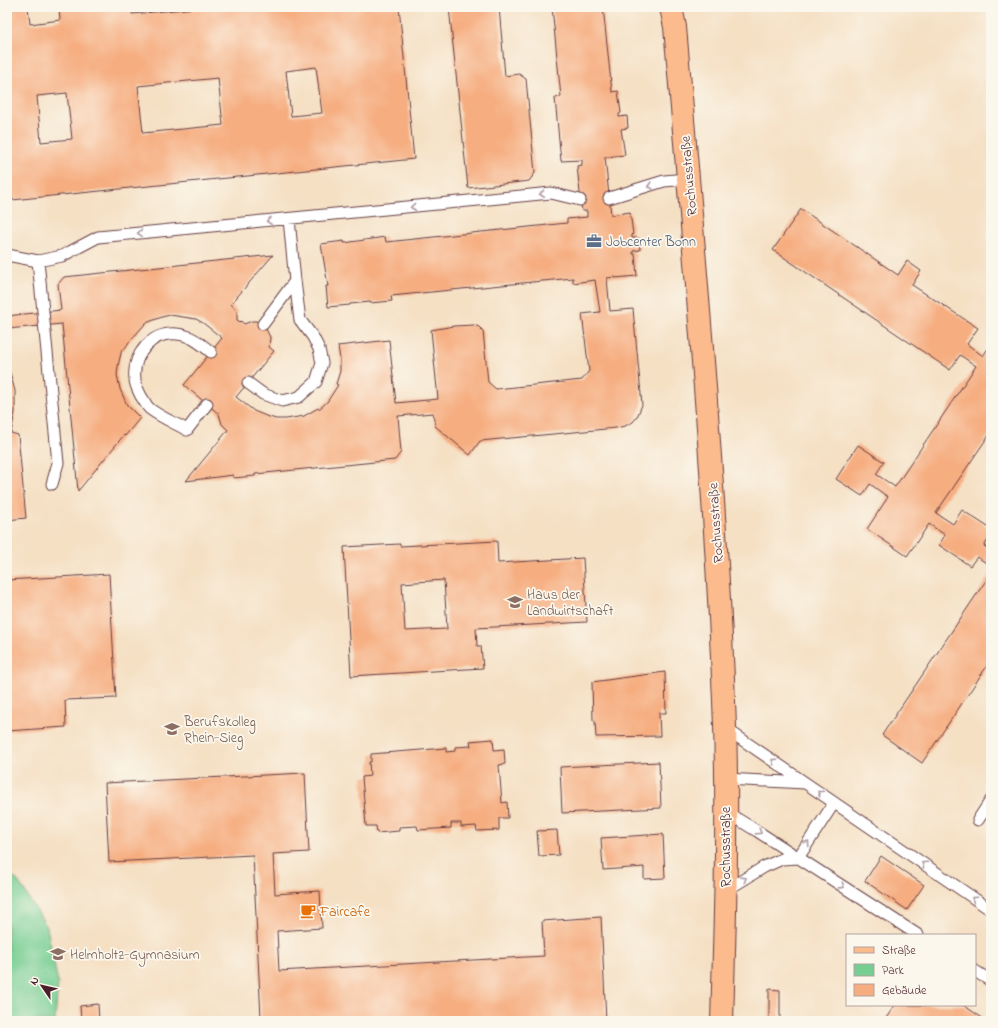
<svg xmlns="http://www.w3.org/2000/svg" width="998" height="1028" font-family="'Indie Flower',sans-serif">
  <rect width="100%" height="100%" fill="#fbf7ec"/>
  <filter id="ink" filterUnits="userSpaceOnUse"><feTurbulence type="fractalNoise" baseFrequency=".025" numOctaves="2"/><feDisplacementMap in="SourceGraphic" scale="8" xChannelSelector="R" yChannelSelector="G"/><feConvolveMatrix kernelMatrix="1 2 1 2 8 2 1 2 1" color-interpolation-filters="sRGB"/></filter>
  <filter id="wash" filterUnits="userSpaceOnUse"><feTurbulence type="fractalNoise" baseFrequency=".012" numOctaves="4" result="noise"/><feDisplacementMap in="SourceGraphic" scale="16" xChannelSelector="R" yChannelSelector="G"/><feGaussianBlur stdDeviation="0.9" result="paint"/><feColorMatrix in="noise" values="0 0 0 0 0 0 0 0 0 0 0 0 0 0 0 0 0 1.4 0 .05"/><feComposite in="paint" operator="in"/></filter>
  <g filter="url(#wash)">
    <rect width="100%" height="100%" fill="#f5e0c4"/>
    <path fill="#77ce93" stroke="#60765f" d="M7 872 18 881 47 927 58 983 55 1021H7Z"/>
    <g id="blocks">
      <path fill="#f6ad80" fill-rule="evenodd" d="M7 7H28L30 24 60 20 59 7H132V14L207 7H399L414 159 12 200 9 188H7ZM316 67 322 113 291 116 286 71ZM218 78 223 125 143 133 138 86ZM67 93 72 139 41 142 37 96Z
        M449 7H499L505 76 519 74 526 79 535 173 529 181 468 188Z
        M552 7H603L612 92 618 91 621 113 619 114V117L627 116 628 128 621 129 625 155 605 157 611 215 630 212 633 234 632 235V238H639L640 250 633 251V254H635L637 276 615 278V277L607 278 610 311 633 309 642 405 637 417 633 422 625 426 616 428 480 441 470 455 435 426 433 413 398 416 401 452 395 460 255 474V476L233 478V475L186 481 228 430 222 424 219 414 184 385 211 352 222 338 203 323 196 319 170 315 162 317 146 323 129 342 124 350 122 349 118 366 117 375 120 389 127 405 140 418 125 436 124 435 78 491 62 324 7 329V316L61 310 58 284 64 277 273 255 231 304 237 311V320L240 322 241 321 244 324 252 321H256L264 325 270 337 269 347 274 351 236 397 254 411 266 416 276 419H286L304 416 318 408 319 409 327 402 338 385 336 384 340 371V359L338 346 389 340 396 403 438 399 431 330 454 326 474 325 479 327 483 331 488 382 496 389 582 380 589 371 582 314 600 312 595 280 573 283V278L391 296 392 301 370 303V302L350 304V305L328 307 326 286H328L321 244 344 241V243L385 237 386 242 567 223V219L587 217V211H582L577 166 582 165V160L561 161 555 98 561 97Z
        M801 209 898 275 907 261 921 271 912 285 978 328 967 344 983 356 991 344V432L936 513 953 524 962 510 991 529V536L984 546 991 551V566L977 557 970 566 939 545 945 535 929 524 907 556 867 529 888 497 870 484 862 496 836 479 858 445 884 462 876 474 895 487 976 366 960 355 950 370 773 250Z
        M7 361 15 391V412L11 433 18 435 26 518 7 520Z
        M497 541 498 563 583 558 587 622 476 628 477 646H481L483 668 351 676 344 547 400 544V546ZM444 580 447 629 405 631 402 583Z
        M991 573V660L922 763 882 735Z
        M109 574 116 698 65 700 66 727 7 731V580Z
        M665 672 666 713H659L660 736 596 737 595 721 593 720 592 682Z
        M493 739 494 750 504 749 505 764 499 765 502 803 507 802 508 818H499V830L477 831 476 826 461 827V823H451V828L418 830 417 826 399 827V831L377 833 376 826H366L362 777 370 776 369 762H371V754L446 748V752L455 751V747L471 746 470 741Z
        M659 762 661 808 562 813 560 767Z
        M305 773 309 852 273 854 275 894 320 891 322 928 277 931 279 971 544 956 542 921 601 917 606 1021H231V1020L261 1018 253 855 109 862 105 783Z
        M557 830 559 855 539 856 537 831Z
        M663 834 665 878 644 879V867L603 870 601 838Z
        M881 856 924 885 907 910 865 881Z
        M769 989 780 990V1021H769Z
        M98 1004 99 1021H81L80 1006Z
        M895 1005H963L987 1021H884Z"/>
    </g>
  </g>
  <g filter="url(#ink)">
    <use href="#blocks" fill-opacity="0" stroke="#643c42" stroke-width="1"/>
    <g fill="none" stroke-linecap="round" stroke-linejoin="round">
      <g stroke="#643c42" stroke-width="13">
        <path id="lane" d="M609 198 664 181 688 179
          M7 255 38 261 62 256 98 237 551 193 580 200
          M38 261 58 463 52 484
          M263 324 295 281
          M248 383 263 394 282 401 299 397 316 382 322 363 319 349 313 337 300 320 295 281 289 219
          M207 404 187 430C175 423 160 417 150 409 146 406 144 400 141 396 138 390 135 385 135 379 132 355 152 331 177 334 191 335 201 344 211 352
          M725 728 991 910
          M725 779 805 783
          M726 812 757 831 918 935
          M978 820 991 800
          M725 891 764 867 782 859 798 858 834 803
          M975 971 991 981"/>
      </g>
      <g stroke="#643c42" stroke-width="24">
        <path id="primary" d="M671 7 675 27C695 259 716 492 725 726 728 824 725 923 722 1021"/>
      </g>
      <use href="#lane" stroke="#fff" stroke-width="11"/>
      <use href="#primary" stroke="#fbbb8d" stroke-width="22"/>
    </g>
    <defs><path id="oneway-chevron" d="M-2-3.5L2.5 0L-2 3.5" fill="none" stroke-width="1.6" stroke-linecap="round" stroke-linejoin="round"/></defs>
    <g stroke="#ae9aa0">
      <use href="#oneway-chevron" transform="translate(650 186) rotate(163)"/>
      <use href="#oneway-chevron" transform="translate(542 194) rotate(174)"/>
      <use href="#oneway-chevron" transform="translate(413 207) rotate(174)"/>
      <use href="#oneway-chevron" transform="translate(269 221) rotate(175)"/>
      <use href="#oneway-chevron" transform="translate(140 233) rotate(175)"/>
      <use href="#oneway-chevron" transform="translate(774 761) rotate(-146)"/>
      <use href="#oneway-chevron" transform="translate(820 793) rotate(-146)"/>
      <use href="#oneway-chevron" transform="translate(759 832) rotate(32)"/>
      <use href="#oneway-chevron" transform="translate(807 843) rotate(-56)"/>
      <use href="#oneway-chevron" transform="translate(924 864) rotate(-145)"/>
      <use href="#oneway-chevron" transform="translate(744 879) rotate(-32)"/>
      <use href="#oneway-chevron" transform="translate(842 886) rotate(33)"/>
      <use href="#oneway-chevron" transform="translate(974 899) rotate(-146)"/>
    </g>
  </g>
  <defs>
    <g id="office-bare" transform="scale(1.2)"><path d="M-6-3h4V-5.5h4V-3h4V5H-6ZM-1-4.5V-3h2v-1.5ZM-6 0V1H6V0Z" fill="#5c6f8a" stroke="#fbf7ec" stroke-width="2.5" paint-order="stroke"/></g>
    <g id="school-bare" transform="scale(1.2)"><path d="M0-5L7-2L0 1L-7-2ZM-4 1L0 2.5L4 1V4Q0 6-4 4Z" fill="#8d6e63" stroke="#fbf7ec" stroke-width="2.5" paint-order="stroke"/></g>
    <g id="cafe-bare" transform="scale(1.2)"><path d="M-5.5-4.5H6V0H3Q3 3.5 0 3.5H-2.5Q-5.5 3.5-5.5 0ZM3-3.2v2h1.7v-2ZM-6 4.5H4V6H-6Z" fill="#e8710a" stroke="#fbf7ec" stroke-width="2.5" paint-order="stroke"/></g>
  </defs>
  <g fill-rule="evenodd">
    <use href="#office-bare" x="594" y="241"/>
    <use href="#school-bare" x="515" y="602"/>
    <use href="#school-bare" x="172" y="729"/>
    <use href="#cafe-bare" x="308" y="911"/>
    <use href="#school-bare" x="58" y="954"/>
  </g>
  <g text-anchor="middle" stroke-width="3.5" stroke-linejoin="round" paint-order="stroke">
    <g font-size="14" fill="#4a1f2b" stroke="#fbf7ec">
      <text transform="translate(688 176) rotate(-95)" y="5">Rochusstraße</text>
      <text transform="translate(715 523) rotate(-94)" y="5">Rochusstraße</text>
      <text transform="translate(725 847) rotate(-90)" y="5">Rochusstraße</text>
    </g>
    <g font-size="14" fill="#4e5e75" stroke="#fbf7ec" text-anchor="start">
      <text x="606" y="246">Jobcenter Bonn</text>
    </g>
    <g font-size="14" fill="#785e54" stroke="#fbf7ec" text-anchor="start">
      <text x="527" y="599">Haus der<tspan x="527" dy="16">Landwirtschaft</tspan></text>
      <text x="184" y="726">Berufskolleg<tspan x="184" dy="16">Rhein-Sieg</tspan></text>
      <text x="70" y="959">Helmholtz-Gymnasium</text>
    </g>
    <g font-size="14" fill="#c56008" stroke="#fbf7ec" text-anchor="start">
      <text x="320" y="916">Faircafe</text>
    </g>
  </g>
  <rect width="998" height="1028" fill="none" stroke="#fbf7ec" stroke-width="24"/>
  <rect x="846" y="934" width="130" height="72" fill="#fbf7ec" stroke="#b4a19f"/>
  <rect x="854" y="947" width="20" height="6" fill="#fbbb8d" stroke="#b4a19f"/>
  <text x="882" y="954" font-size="12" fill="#4a1f2b">Straße</text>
  <rect x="854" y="964" width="20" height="12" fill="#77ce93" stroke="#b4a19f"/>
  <text x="882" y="974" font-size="12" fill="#4a1f2b">Park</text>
  <rect x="854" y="984" width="20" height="12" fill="#f6ad80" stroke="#b4a19f"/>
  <text x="882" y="994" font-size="12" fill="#4a1f2b">Gebäude</text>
  <g transform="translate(42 986) rotate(304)" stroke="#fbf7ec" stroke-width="3" paint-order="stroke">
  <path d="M0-3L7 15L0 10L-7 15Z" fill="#4a1f2b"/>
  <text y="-6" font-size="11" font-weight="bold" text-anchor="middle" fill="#4a1f2b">N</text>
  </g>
</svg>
